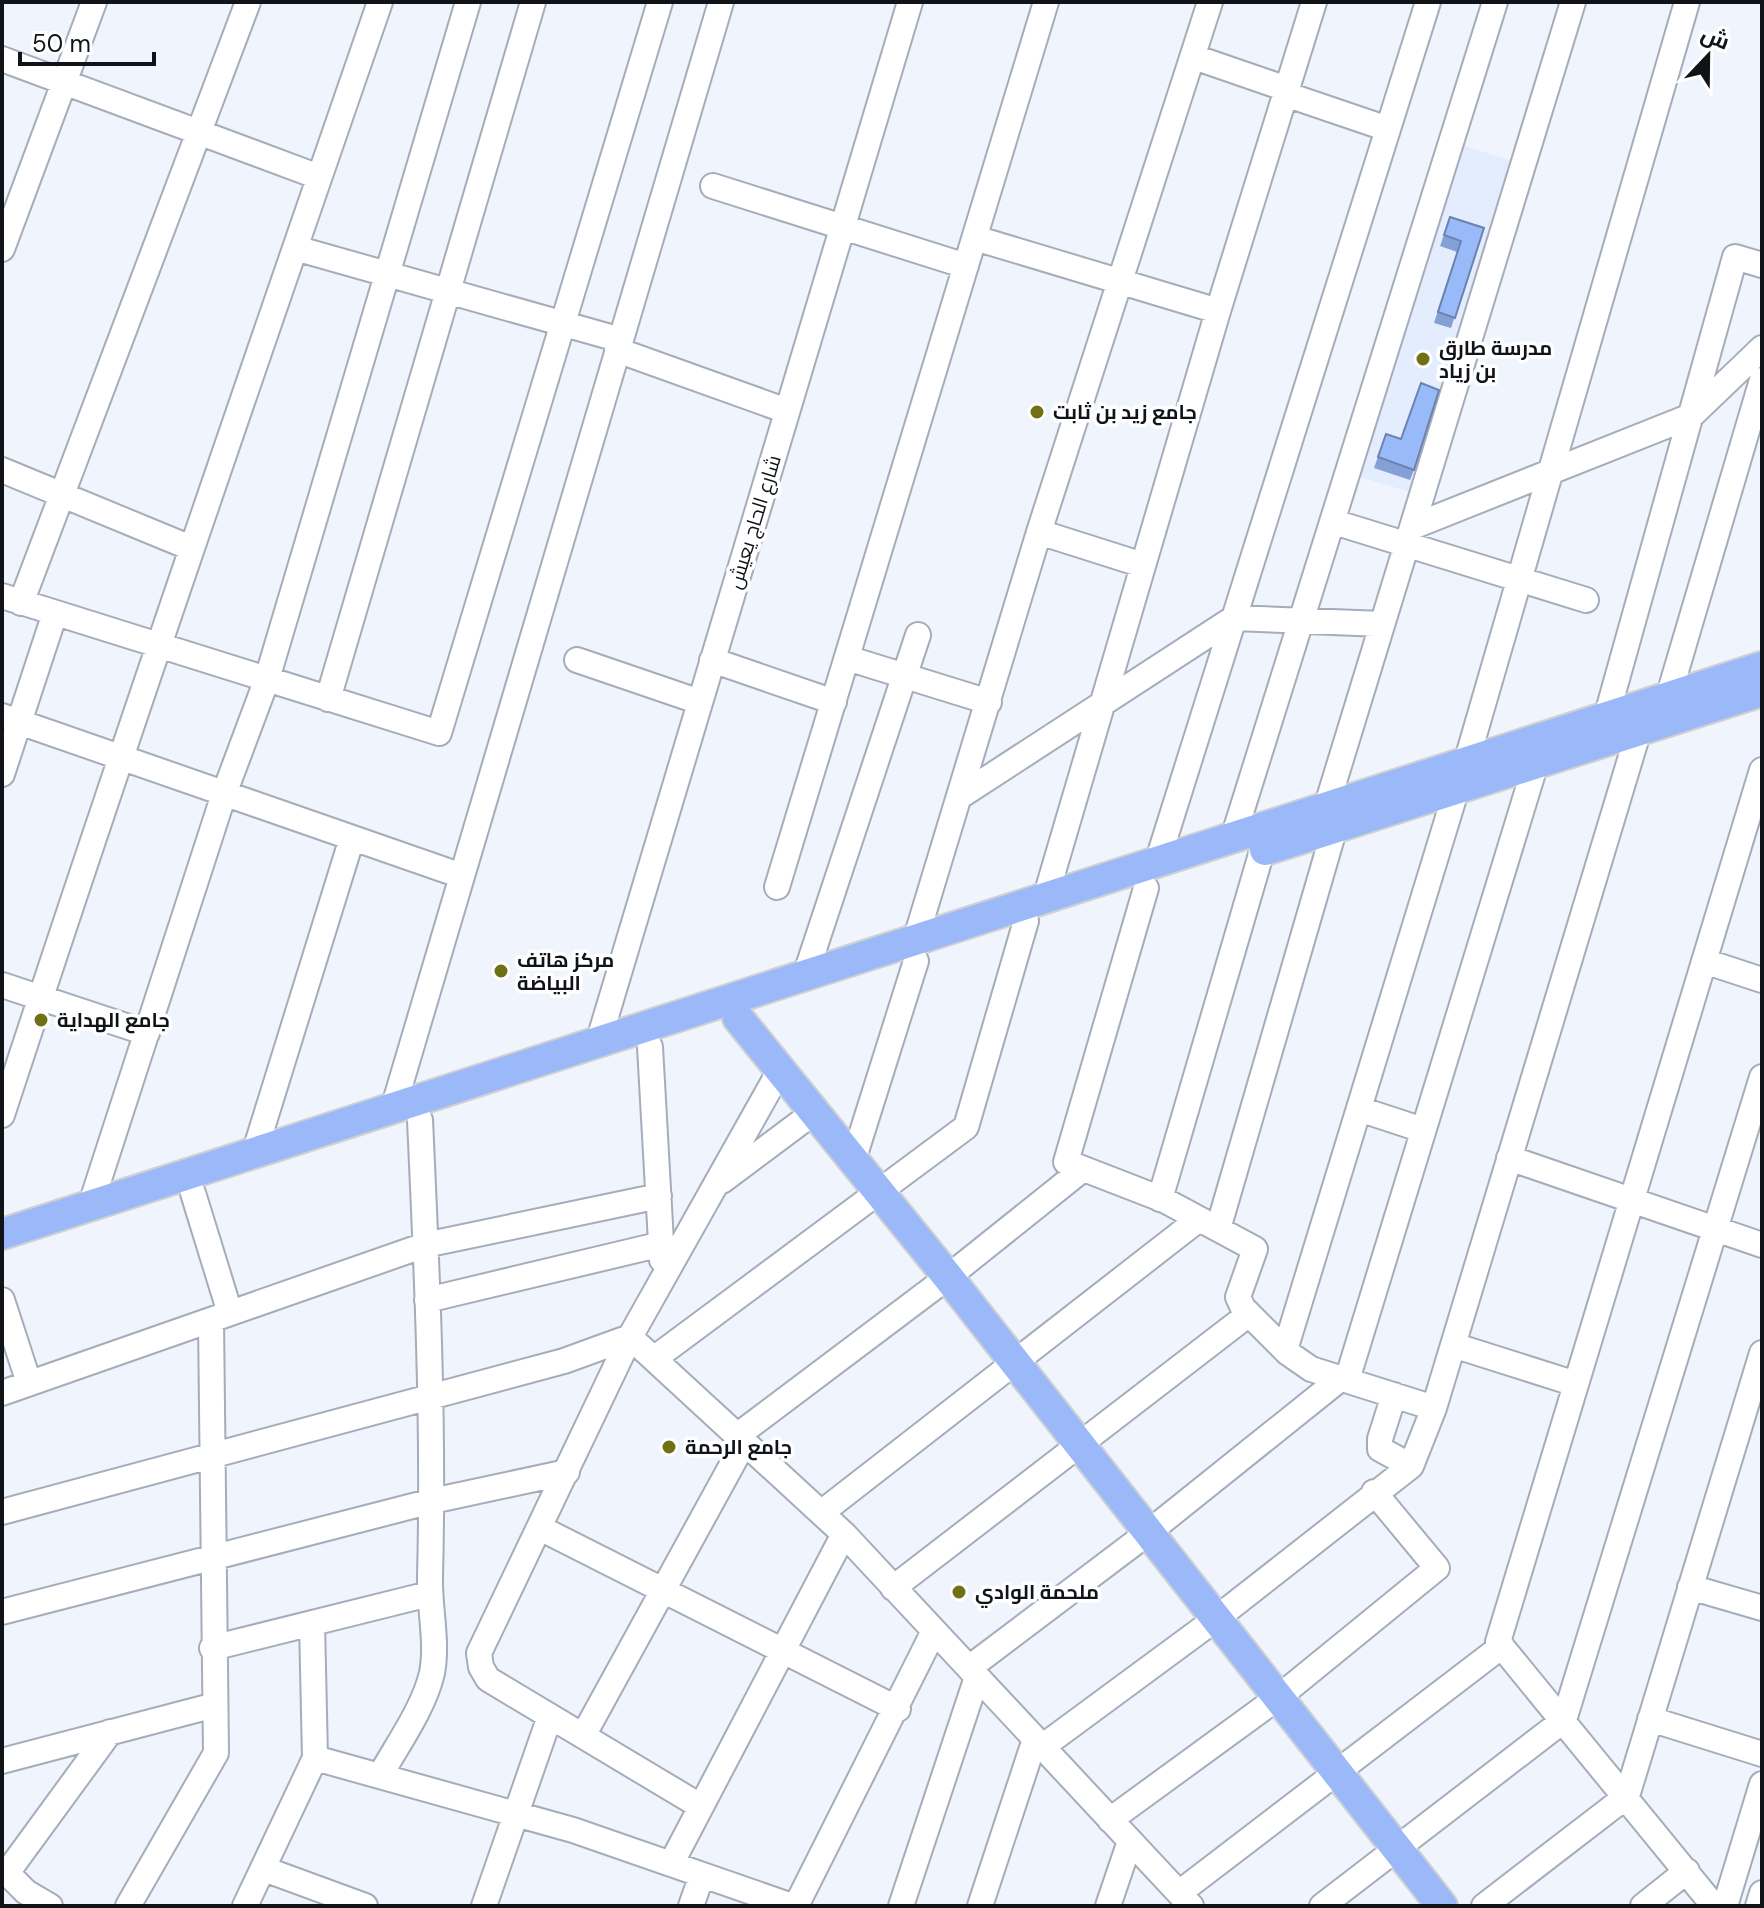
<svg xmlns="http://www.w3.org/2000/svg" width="1764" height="1908" font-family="'DM Sans',Cairo,sans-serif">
  <rect width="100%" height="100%" fill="#eff4fd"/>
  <path fill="#e4edfe" d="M1462 145 1512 161 1410 492 1360 477Z"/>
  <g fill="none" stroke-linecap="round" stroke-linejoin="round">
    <g stroke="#a5acba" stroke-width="28">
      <path id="minor" d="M1194 57 1287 89
        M2 59 319 177
        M1285 94 1388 129
        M713 186 966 266
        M975 238 1218 311
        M295 248 621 340
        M2 249 94 2
        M617 350 787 411
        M2 470 191 548
        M1334 522 1586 600
        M1412 527 1691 416 1762 348
        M1039 532 1143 565
        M2 596 439 733 660 2
        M21 603 248 2
        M847 658 989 702
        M577 660 700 702
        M712 660 834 702
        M1668 698 1762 380
        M328 699 533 2
        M2 716 462 876
        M1606 718 1735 257 1762 265
        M1466 763 1687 2
        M2 774 55 613
        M962 795 1234 618 1382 624
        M1326 808 1573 2
        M1233 838 1495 2
        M1157 863 1428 2
        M777 887 1046 2
        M1146 888 1066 1162 1164 1200 1255 1249 1238 1297 1243 1308 1288 1353 1311 1369 1434 1408
        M1045 899 1218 311 1314 2
        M915 941 1039 532 1210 2
        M1704 961 1762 980
        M805 976 918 635
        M2 985 147 1033
        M598 1043 910 2
        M650 1047 662 1260
        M393 1109 721 2
        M1359 1109 1423 1130
        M2 1115C124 743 252 372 380 2
        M254 1154 352 838
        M1509 1158 1762 1245
        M853 1161 916 961
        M722 1181 813 1113
        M193 1193 230 1313
        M1160 1199 1262 851
        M91 1204 224 794 267 679 468 2
        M1218 1229 1335 827
        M2 1300 29 1383
        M427 1300 662 1244
        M1453 1345 1576 1384
        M1285 1350 1457 788
        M655 1358 966 1127 1026 921
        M1347 1380 1536 763
        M2 1393 425 1245 659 1196
        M1394 1395 1380 1439V1449L1411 1466
        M738 1435 948 1277 1083 1169
        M2 1512 564 1361 630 1337 844 1534 1191 1906
        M821 1513 1199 1219
        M540 1528 898 1709
        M1690 1587 1762 1608
        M893 1588 1249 1314
        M2 1612 432 1501 567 1472
        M212 1648 429 1594
        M969 1668 1149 1532 1340 1379
        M1650 1719 1762 1754
        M583 1736 745 1441
        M1042 1747 1217 1618 1411 1466 1434 1408 1639 730
        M315 1758 573 1830 792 1906
        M2 1761 215 1705
        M380 1776C397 1745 424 1708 432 1673 438 1642 429 1607 430 1576 434 1424 427 1272 420 1120
        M700 1806 488 1679 481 1667 479 1653 630 1337 779 1072
        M1110 1820 1280 1696 1437 1568 1374 1492
        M671 1864 844 1534
        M264 1869 365 1906
        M1179 1893 1502 1646
        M50 1906 26 1892 7 1873 110 1732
        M128 1906 216 1753 211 1320
        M245 1906 315 1758 312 1623
        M484 1906 550 1716
        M691 1906 702 1875
        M796 1906 934 1631
        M901 1906 977 1677
        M980 1906 1035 1739
        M1108 1906 1130 1841
        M1322 1906 1564 1720 1762 1077
        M1484 1906 1627 1796 1762 1353
        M1643 1906 1687 1871
        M1714 1906 1498 1642 1762 770
        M1725 1906 1762 1784
        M1758 1906 1762 1893"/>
    </g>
    <g stroke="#cfd0d1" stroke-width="34">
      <path id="major" d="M1265 850 1762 691
        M738 1018 948 1277 1442 1906
        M2 1234 1762 667"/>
    </g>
    <use href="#minor" stroke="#fff" stroke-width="24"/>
    <use href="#major" stroke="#9bb9f8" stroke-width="30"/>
  </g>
  <path fill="#84a0d6" d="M1450 217 1484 228 1451 328 1434 323 1457 252 1440 246Z
    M1386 434 1401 439 1414 470 1410 480 1374 468Z"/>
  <path fill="#99baf9" stroke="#6b82ae" stroke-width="2" d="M1450 217 1484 228 1455 318 1438 312 1461 241 1444 235Z
    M1421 383 1439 390 1414 470 1378 457 1386 434 1401 439Z"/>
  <g fill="#707115" stroke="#fff" stroke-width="3">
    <circle cx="1423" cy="359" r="8"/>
    <circle cx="1037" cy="412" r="8"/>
    <circle cx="501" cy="971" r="8"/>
    <circle cx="41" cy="1020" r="8"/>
    <circle cx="669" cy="1447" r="8"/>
    <circle cx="959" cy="1592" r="8"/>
  </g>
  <g text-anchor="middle" stroke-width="7" stroke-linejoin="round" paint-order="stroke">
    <g font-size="20" font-weight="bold" fill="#101317" stroke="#fff" text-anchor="start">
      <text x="1439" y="355">مدرسة طارق<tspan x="1439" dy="23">بن زياد</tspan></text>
      <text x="1053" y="419">جامع زيد بن ثابت</text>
      <text x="517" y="967">مركز هاتف<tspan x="517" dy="23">البياضة</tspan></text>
      <text x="57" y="1027">جامع الهداية</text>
      <text x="685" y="1454">جامع الرحمة</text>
      <text x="975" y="1599">ملحمة الوادي</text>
    </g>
    <g font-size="20" fill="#101317" stroke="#fff">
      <text transform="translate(754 522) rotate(-73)" y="7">شارع الحاج يعيش</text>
    </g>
  </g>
  <rect width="1764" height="1908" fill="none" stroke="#101317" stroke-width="8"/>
  <g transform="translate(1708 56) rotate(22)" stroke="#ffffff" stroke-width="6" paint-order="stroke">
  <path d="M0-6L14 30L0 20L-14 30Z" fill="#101317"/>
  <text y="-12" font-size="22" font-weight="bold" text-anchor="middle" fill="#101317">ش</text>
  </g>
  <path d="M20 52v12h134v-12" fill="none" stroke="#101317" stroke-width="4"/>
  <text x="32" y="52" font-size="24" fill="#101317" stroke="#ffffff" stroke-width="6" paint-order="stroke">50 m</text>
</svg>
